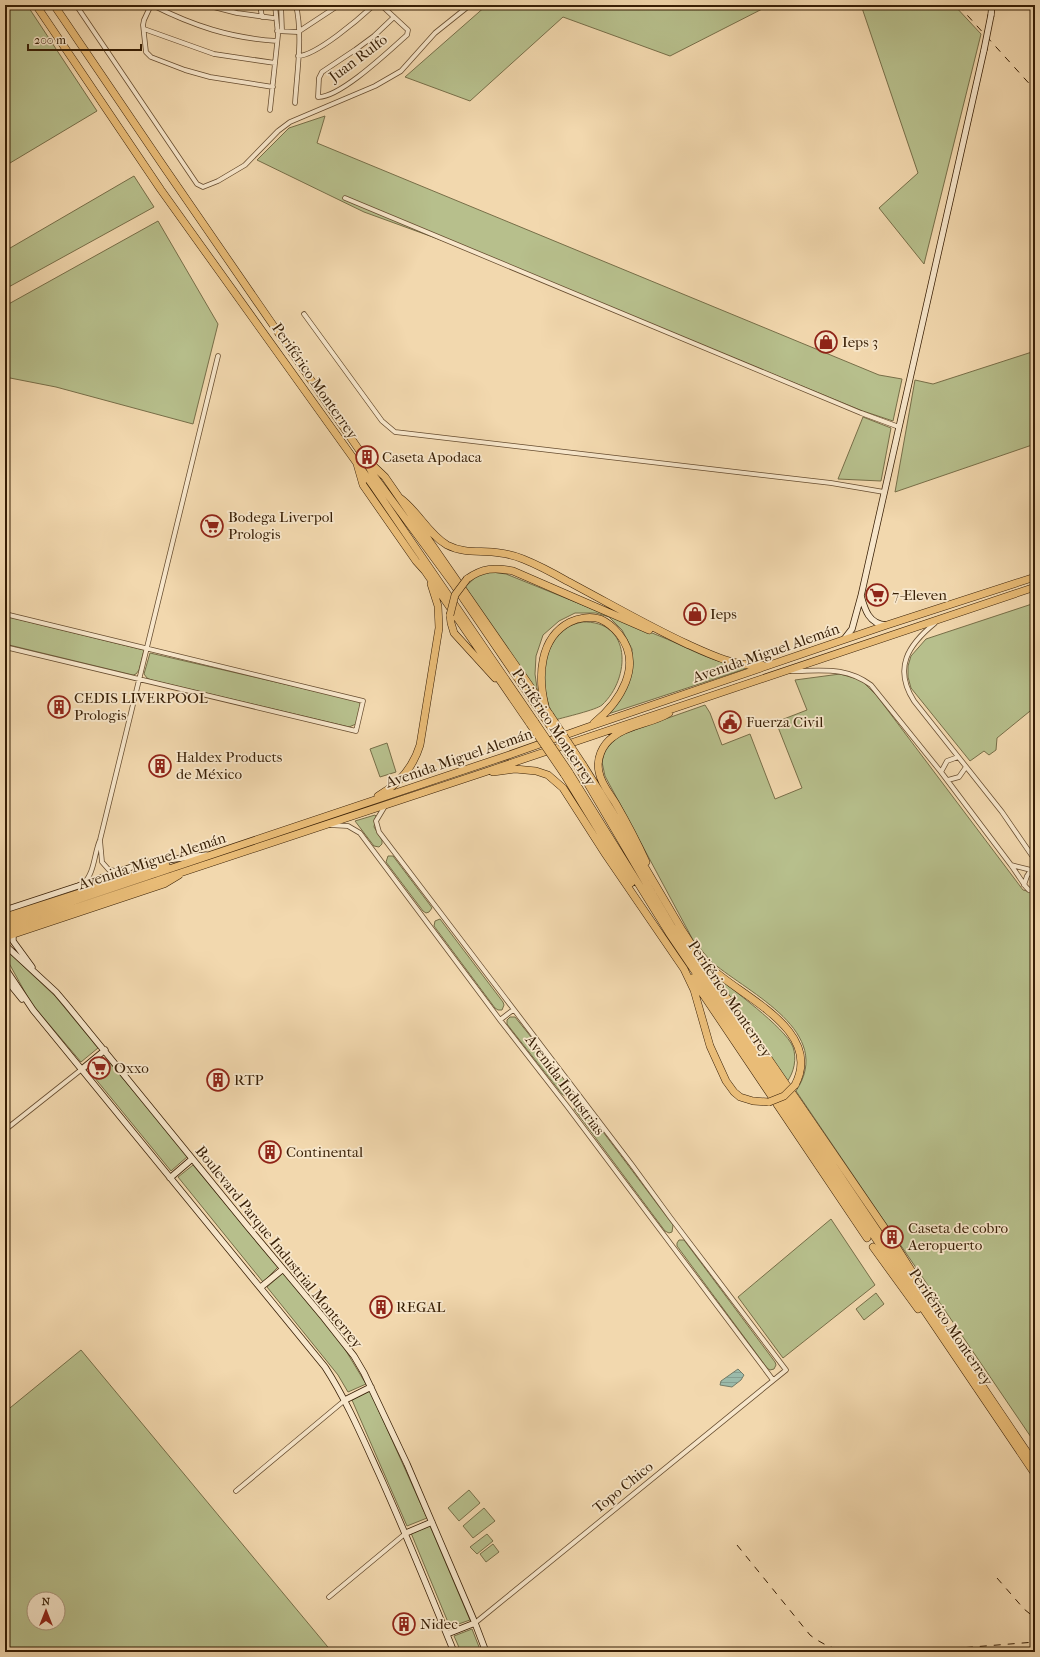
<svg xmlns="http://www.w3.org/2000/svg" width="1040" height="1657" font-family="'IM FELL French Canon',serif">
  <defs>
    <pattern id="water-rules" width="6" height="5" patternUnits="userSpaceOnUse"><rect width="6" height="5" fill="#9bbaaa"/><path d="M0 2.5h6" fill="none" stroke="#869f91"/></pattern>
  </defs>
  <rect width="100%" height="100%" fill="#f2d8ae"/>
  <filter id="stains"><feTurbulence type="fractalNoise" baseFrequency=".005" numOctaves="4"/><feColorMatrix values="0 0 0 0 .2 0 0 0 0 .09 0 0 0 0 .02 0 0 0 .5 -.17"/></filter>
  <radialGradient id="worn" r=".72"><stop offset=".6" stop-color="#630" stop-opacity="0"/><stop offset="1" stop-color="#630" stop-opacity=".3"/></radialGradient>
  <path fill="#b7bf8c" stroke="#776e48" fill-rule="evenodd" d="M5 5H27L97 111 5 166Z
    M487 5H770L670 56 563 17 470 101 405 77Z
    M861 5H954L981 34 924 264 879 208 918 173Z
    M325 116 317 143 879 375 902 379 893 421 860 410 496 260 364 212 257 160 289 128Z
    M134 176 154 207 5 289V251Z
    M158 221 218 324 193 424 56 387 5 377V306Z
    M1035 351V444L895 492 915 380 933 384Z
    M863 417 891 428 881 481 838 479Z
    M492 572 506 574C558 595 610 616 662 637 691 649 718 666 751 667L602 716 617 701 632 664V649L622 630 609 617 596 613H575L559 621 543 635 536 656 535 674 538 695 465 587 479 574Z
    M1035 603V707L997 738 996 750 989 755 984 751 970 761 911 688 908 677V666L911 656 926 639Z
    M5 616 144 650 139 670 136 674 133 675 5 644Z
    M582 622C632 620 631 678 602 705 596 710 565 717 555 720 543 697 539 665 553 643 555 639 556 634 559 632 565 627 574 624 582 622Z
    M150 653 358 701 361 705 356 724 349 727 151 680 147 678 144 674Z
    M840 674 861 680 877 696 1023 890 1035 893V1443L796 1091C835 1032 750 994 713 963 706 957 700 947 693 940L605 776 602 762 605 750 617 736 705 705 710 713 722 745 750 734 775 799 802 788 776 722 807 710 795 680Z
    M387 743 396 772 380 777 370 749Z
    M375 815 376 816 374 827 382 840V844L379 847 374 846 355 821Z
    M388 856H393L430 905 432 908 429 912 426 913 423 911 386 862Z
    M440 919 503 1002 504 1005 502 1010H498L495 1008 434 926 435 921Z
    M5 949 55 996 98 1048 81 1062 31 1003 5 956Z
    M712 973C730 988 785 1027 793 1047 797 1059 794 1072 787 1082Z
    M510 1017H515L571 1087 572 1092 570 1095 565 1096 562 1094 507 1024V1020Z
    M110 1063 188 1156 171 1171 94 1077Z
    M577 1103 582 1104 673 1225 672 1232 669 1233 665 1231 574 1109Z
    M193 1165 278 1267 263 1282 178 1177Z
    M831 1219 875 1285 783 1358 738 1297Z
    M679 1240H684L775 1362 776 1365 774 1369 770 1370 767 1368 677 1246V1243Z
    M283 1273 340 1341 366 1384 348 1392 338 1375 267 1287Z
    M876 1293 884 1304 864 1320 856 1309Z
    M81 1350 332 1652H5V1412ZM34 1599H58V1623H34Z
    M370 1391 427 1518 407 1526 352 1400Z
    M469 1490 480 1503 459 1521 448 1508Z
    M484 1508 495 1521 473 1538 463 1526Z
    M430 1526 470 1620 450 1627 411 1533Z
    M487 1534 493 1541 477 1554 470 1547Z
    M493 1544 499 1552 486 1562 480 1554Z
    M472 1629 481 1652H461L454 1636Z"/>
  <path fill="url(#water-rules)" stroke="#737c68" d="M738 1369 744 1375 741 1380 732 1387 720 1385 721 1381Z"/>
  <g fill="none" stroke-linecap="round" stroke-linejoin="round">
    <g stroke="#664c2f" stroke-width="5.5">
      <path id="street" d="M76 5 197 184 203 187 218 181 245 165 278 131 290 122 375 86 401 71 435 33 470 5
        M151 5 144 20 143 25 146 52 151 57 185 70 210 77 273 87
        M152 5C194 26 230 38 277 41
        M206 5 237 13 273 18
        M260 5 262 17
        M281 5 282 31
        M381 5 408 30 407 35C390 50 340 98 318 97L319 78 322 72 355 50 374 36 394 17
        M144 29 214 54 275 63
        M277 31 298 32 339 5
        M298 56C316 56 360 18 374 5
        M295 103C297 72 303 36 296 5
        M270 110 278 35 275 5
        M345 198 861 413 899 427
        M304 314 382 421 395 432 831 483 884 492
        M5 614 363 701 356 731 5 647
        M935 623C908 645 893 668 914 701L1002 812 1035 860
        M791 671C822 671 845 666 871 685L941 772 1011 865 1026 887 1029 890 1035 892
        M941 772 947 761 958 757
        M948 780 959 777 966 767
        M385 806 376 821 379 832 632 1165 670 1217 786 1370 475 1623
        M330 825 348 826 360 833 500 1020 567 1106 773 1380
        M100 840 102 862 109 870 117 871
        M1011 865 1035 871
        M83 884C95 873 94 853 100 840L218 356
        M1024 885 1027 876 1031 870
        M500 1020 513 1010
        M5 1130 82 1069
        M236 1491 345 1400
        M329 1597 406 1533"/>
    </g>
    <g stroke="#371e05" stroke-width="7">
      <path id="secondary" d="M991 15 992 5
        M861 596C865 610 869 624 886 625
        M845 638 852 629 861 596 984 50
        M5 910 78 886 143 863 206 855
        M13 935V941L32 967
        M5 945 56 992 67 1005 248 1227 324 1318 354 1356 364 1373 407 1464 475 1623 486 1652
        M5 968 33 1010 325 1367C347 1401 363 1439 380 1476 406 1534 430 1593 454 1652
        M5 978 22 999
        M82 1069 105 1050
        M170 1178 192 1159
        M261 1287 283 1269
        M345 1400 371 1387
        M406 1533 432 1522
        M447 1634 475 1623"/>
    </g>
    <g stroke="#371e05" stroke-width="8">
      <path id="highway" d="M36 5 161 190 374 487 535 722
        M54 5 162 164 364 457 374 476 454 585 544 717
        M365 458 385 477 550 715
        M357 464 363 485 416 561 425 571 530 724
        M400 498C418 511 428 534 447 545 464 554 482 550 500 553 508 554 516 556 523 559 538 565 553 573 567 581 607 602 646 625 687 644 711 655 736 667 762 665
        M467 579C482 568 495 567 513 571L649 630
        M450 615 451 623 454 633 495 678
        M545 706C538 677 539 638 570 622 578 618 590 616 600 619 607 622 614 628 619 634 644 665 620 702 594 723
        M583 765 610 808 682 930 709 972 888 1233
        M578 767 672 927 1035 1464
        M493 772 515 769 536 771 548 775 563 788 606 855 684 969 694 990 710 1046 726 1081 734 1092 740 1097 753 1101 769 1102
        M569 772 669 933 1035 1474
        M564 774 631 883
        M378 796C399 784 413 768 420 745L439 628 438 606 431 584
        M646 862C637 842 627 823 616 804 610 794 601 784 599 772 596 759 602 745 613 737 629 724 652 724 669 713
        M5 917 166 865
        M5 924 509 755 588 727 887 625 1035 577
        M5 931 485 772 1035 587
        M5 937 164 884 179 875
        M710 967C741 997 824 1030 795 1085
        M692 978 867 1238
        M894 1243 940 1316
        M873 1247 918 1309"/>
    </g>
    <use href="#street" stroke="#f7e6ca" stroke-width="4"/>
    <use href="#secondary" stroke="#f7e6ca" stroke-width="5.5"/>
    <use href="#highway" stroke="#e9bc77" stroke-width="7"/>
    <path stroke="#371e05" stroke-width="1" stroke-dasharray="7 7" stroke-linecap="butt" d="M958 5 1035 90
      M737 1545 810 1635C823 1645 837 1651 853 1652
      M997 1578 1024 1609 1035 1618
      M745 1652 764 1649
      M910 1652 1035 1642"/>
    <g stroke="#371e05" stroke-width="7" stroke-linecap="butt">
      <path id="secondary-bridge" d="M984 50 991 15"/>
    </g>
    <g stroke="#371e05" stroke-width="8" stroke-linecap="butt">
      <path id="highway-bridge" d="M450 615 455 595 467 579
        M550 715 583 765
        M544 717 578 767
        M535 722 569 772
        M530 724 564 774
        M769 1102 784 1096 795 1085"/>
    </g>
    <use href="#secondary-bridge" stroke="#f7e6ca" stroke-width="5.5"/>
    <use href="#highway-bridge" stroke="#e9bc77" stroke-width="7"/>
  </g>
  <defs>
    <g id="shop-ring" transform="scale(1.15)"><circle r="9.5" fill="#f7e6ca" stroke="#8f2418" stroke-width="1.5"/><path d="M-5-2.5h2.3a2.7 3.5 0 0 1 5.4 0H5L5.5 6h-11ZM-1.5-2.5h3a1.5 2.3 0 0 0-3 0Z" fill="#8f2418"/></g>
    <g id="building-ring" transform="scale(1.15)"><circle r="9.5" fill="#f7e6ca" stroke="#8f2418" stroke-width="1.5"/><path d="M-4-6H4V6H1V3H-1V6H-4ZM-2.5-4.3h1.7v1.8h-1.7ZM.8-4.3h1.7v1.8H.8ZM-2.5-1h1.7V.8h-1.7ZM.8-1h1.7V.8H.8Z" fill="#8f2418"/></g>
    <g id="supermarket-ring" transform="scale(1.15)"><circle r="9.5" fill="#f7e6ca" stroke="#8f2418" stroke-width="1.5"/><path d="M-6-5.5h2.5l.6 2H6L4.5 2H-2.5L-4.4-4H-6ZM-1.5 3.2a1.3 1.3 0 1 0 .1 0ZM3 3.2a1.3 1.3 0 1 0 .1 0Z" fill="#8f2418"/></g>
    <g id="civic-ring" transform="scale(1.15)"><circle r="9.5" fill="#f7e6ca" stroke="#8f2418" stroke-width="1.5"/><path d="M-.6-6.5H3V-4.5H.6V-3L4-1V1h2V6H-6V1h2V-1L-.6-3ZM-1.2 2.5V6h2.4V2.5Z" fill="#8f2418"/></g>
  </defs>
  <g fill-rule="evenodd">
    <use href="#shop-ring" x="826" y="342"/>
    <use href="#building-ring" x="367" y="457"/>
    <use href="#supermarket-ring" x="212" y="526"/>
    <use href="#supermarket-ring" x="877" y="595"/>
    <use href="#shop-ring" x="695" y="614"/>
    <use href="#building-ring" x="59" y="707"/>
    <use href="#civic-ring" x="730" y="722"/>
    <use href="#building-ring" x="160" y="766"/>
    <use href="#supermarket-ring" x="99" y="1068"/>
    <use href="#building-ring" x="218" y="1080"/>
    <use href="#building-ring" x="270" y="1152"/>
    <use href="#building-ring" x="892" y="1237"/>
    <use href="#building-ring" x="381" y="1307"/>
    <use href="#building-ring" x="404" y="1624"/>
  </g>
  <g text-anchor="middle" stroke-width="3.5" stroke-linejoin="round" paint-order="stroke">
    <g font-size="15" fill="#371e05" stroke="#f7e6ca">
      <text transform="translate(358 58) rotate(-37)" y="5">Juan Rulfo</text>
      <text transform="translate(315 381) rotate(55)" y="5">Periférico Monterrey</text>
      <text transform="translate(766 653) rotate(-19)" y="5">Avenida Miguel Alemán</text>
      <text transform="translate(554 727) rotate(56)" y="5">Periférico Monterrey</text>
      <text transform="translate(459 758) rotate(-19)" y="5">Avenida Miguel Alemán</text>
      <text transform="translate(152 861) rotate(-18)" y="5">Avenida Miguel Alemán</text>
      <text transform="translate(730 999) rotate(56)" y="5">Periférico Monterrey</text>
      <text transform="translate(565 1085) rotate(53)" y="5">Avenida Industrias</text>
      <text transform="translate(279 1247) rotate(51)" y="5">Boulevard Parque Industrial Monterrey</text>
      <text transform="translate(951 1327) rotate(56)" y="5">Periférico Monterrey</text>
      <text transform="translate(623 1487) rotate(-39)" y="5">Topo Chico</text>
    </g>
    <g font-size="15" fill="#371e05" stroke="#f7e6ca" text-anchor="start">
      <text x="842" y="347">Ieps 3</text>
      <text x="382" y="462">Caseta Apodaca</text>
      <text x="228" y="522">Bodega Liverpol<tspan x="228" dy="17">Prologis</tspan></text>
      <text x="892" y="600">7-Eleven</text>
      <text x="710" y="619">Ieps</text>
      <text x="74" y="703">CEDIS LIVERPOOL<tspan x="74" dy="17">Prologis</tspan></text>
      <text x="746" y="727">Fuerza Civil</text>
      <text x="176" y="762">Haldex Products<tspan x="176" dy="17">de México</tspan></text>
      <text x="114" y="1073">Oxxo</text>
      <text x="234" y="1085">RTP</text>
      <text x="286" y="1157">Continental</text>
      <text x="908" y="1233">Caseta de cobro<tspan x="908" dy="17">Aeropuerto</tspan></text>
      <text x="396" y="1312">REGAL</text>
      <text x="420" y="1629">Nidec</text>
    </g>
  </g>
  <rect width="1040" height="1657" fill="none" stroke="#f2d8ae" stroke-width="20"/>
  <rect x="6" y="6" width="1028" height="1645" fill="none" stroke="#371e05" stroke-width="2"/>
  <rect x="10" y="10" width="1020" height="1637" fill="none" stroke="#371e05"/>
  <g transform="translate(46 1611)"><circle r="19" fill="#f7e6ca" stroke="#aa967b"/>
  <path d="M0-3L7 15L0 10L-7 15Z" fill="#8f2418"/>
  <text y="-6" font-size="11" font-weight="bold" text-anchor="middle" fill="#371e05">N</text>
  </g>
  <path d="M28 44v6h113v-6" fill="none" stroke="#371e05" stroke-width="2"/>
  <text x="34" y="44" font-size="12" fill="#371e05" stroke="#f7e6ca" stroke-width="3" paint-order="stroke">200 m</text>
  <rect width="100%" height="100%" filter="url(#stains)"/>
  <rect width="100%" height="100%" fill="url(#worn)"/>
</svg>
